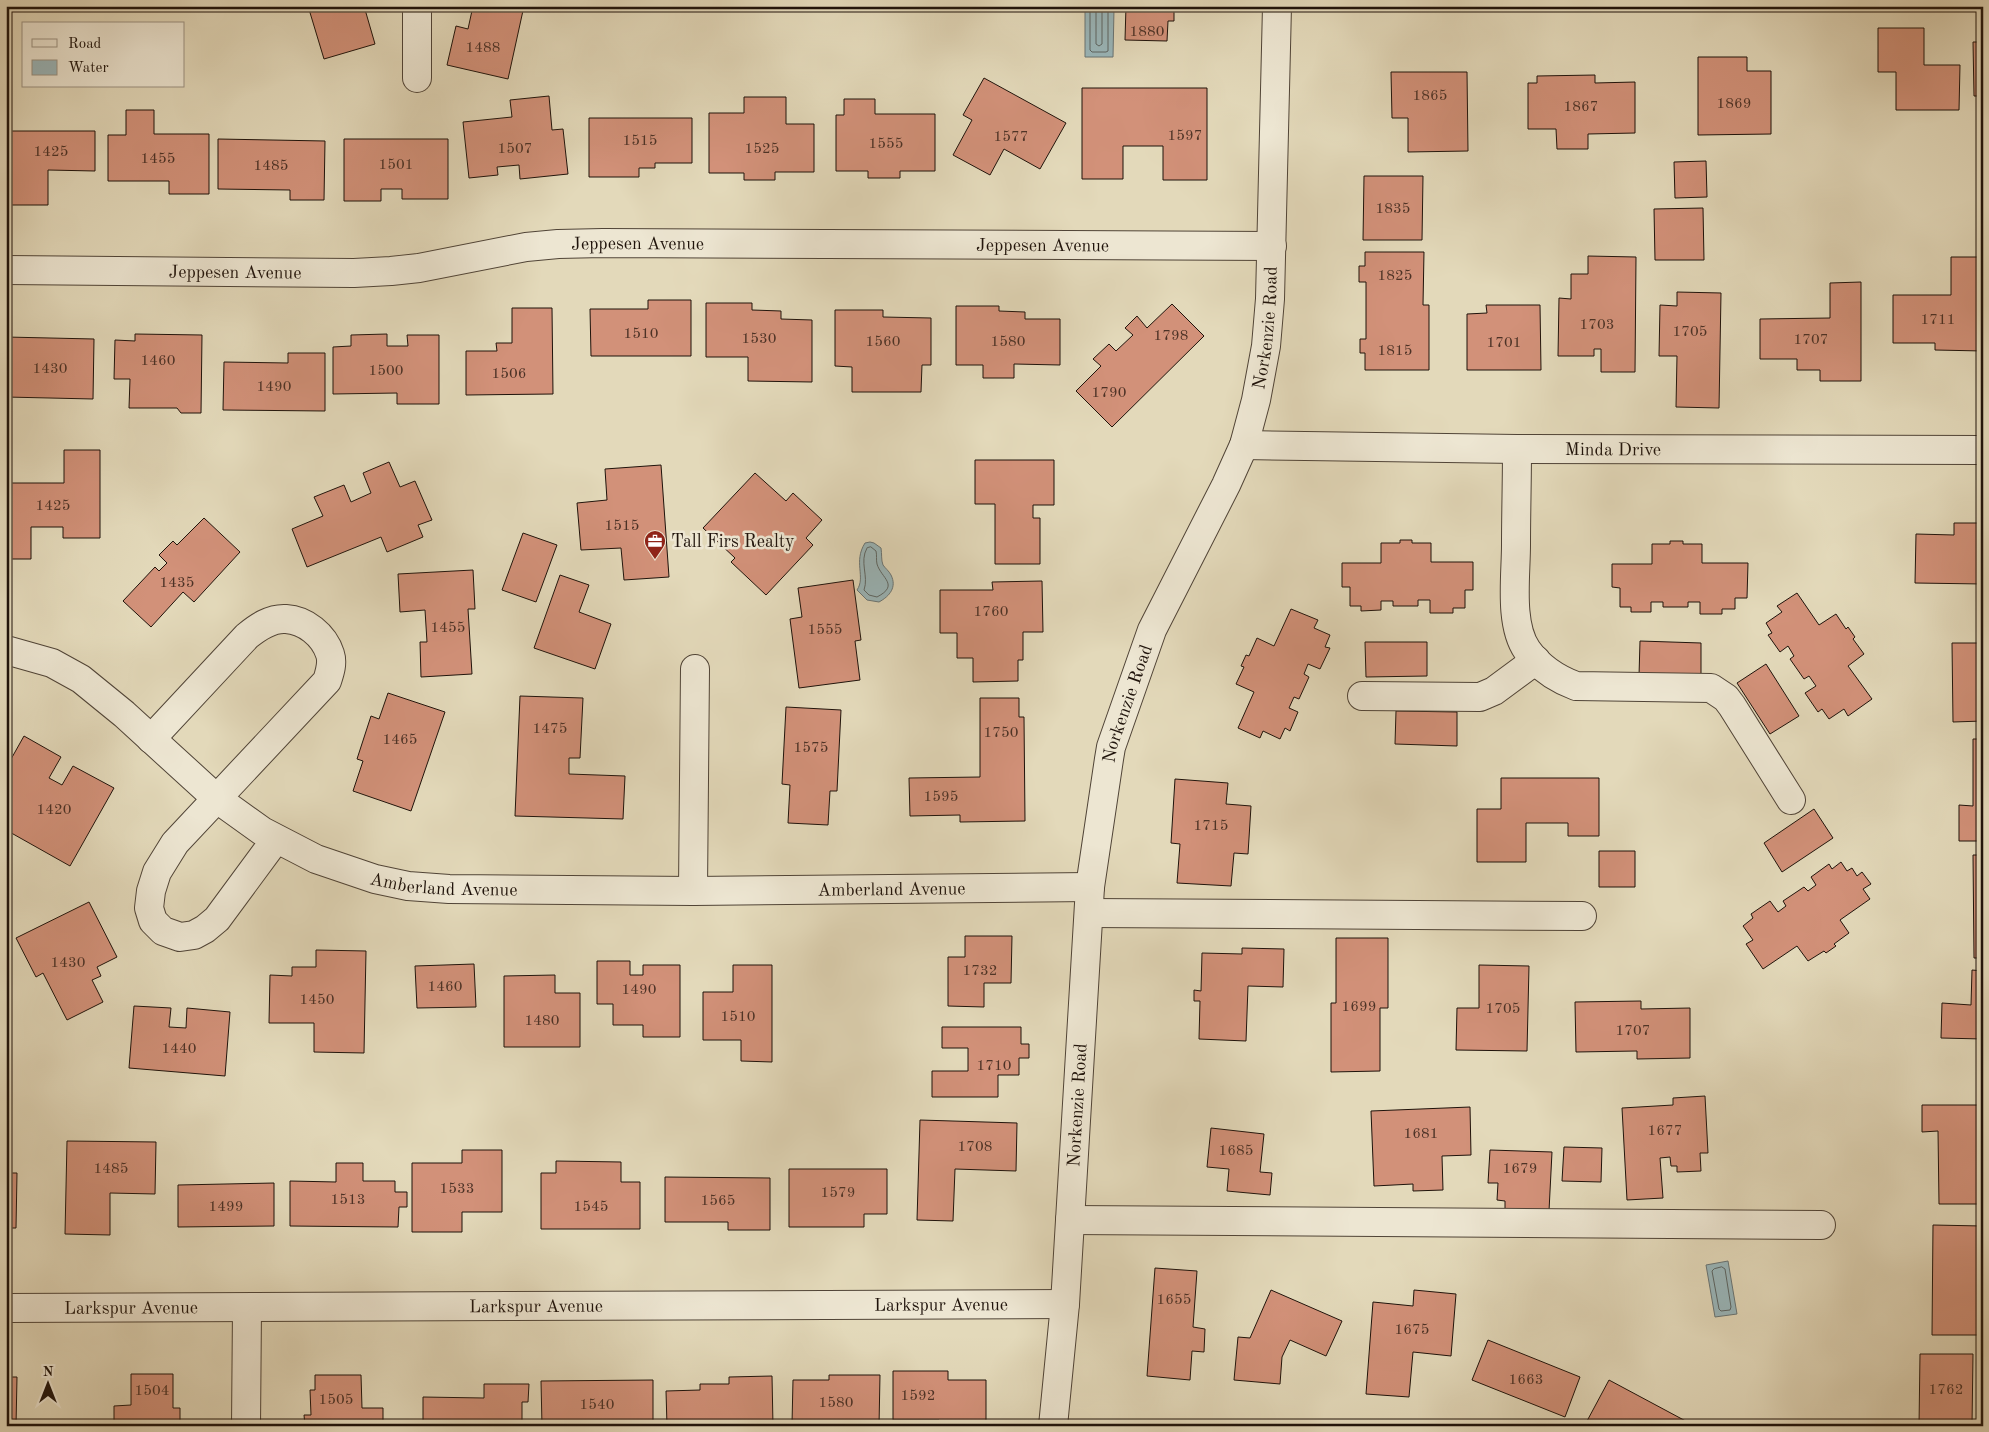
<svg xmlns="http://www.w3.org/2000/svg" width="1989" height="1432" font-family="'Old Standard TT',serif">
  <rect width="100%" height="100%" fill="#e3d9ba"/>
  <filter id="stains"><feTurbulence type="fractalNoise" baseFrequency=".004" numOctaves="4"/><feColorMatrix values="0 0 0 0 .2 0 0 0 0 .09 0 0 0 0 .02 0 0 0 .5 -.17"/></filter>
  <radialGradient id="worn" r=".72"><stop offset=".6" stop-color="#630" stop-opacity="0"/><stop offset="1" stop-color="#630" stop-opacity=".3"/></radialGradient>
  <path fill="#9ab7bb" stroke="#697575" d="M1085 6 1114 9 1113 57H1085Z
    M870 542 874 543 881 548C882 554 881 560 883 565 885 568 889 571 891 575 897 587 890 596 879 602L867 600 857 590C866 577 853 562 865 543Z
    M1728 1261 1737 1314 1715 1317 1706 1265Z"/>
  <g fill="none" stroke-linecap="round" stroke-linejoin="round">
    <path stroke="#5c6563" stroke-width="1" d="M1090 6V50L1092 52H1106L1108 51V6
      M1096 6V44L1099 46 1102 44V6
      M871 547 876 551C877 555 876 560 877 564 881 578 900 585 877 597L869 595 864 590C869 576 859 562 867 548Z
      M1722 1267 1725 1269 1731 1307 1730 1310 1721 1311 1719 1309 1712 1271 1714 1269Z"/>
  </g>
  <path fill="#d29179" stroke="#1f130b" d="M308 6H364L375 44 324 59Z
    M473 6H524L508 79 447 65 456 26 468 29Z
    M1126 6H1174V21H1168L1167 41 1125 40Z
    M1878 28H1924V65H1960L1959 110H1896V72H1878Z
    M1973 42H1983V96H1974Z
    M1698 57H1747V71H1771V134L1698 135Z
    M1391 72H1467L1468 151 1408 152V118H1392Z
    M1595 75V83L1635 82V133L1588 134V149H1557L1556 129H1528V83H1537V76Z
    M984 78 1066 123 1040 169 1004 149 990 175 953 155 972 120 963 115Z
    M1082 88H1207V180H1163V146H1123V179H1082Z
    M549 96 552 130 563 129 568 174 520 179 519 165 497 167 498 175 469 178 463 122 512 117 510 100Z
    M744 97H786V124H814V172H775V180H744V173H709V113H744Z
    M844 99H875V114H935V171H900V178H868V171H836V115H844Z
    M126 110H154V134H209V194H169V181H108V135H126Z
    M589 118H692V163H655V168H639V177H589Z
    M6 131H95V171L48 170V205H6Z
    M218 139 325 141 324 200H290V190L218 189Z
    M344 139H448V199H402V189H381V201H344Z
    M1706 161 1707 197 1675 198 1674 162Z
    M1364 176H1423L1422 240H1363Z
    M1703 208 1704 260H1655L1654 209Z
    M1365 252H1424L1423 305H1429V370H1365V353H1360V339H1366V282H1359V266H1365Z
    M1588 256 1636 257 1635 372H1601V349H1594V356H1558L1559 298 1571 299V274H1588Z
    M1951 257H1983V351L1935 350V343H1893V295H1951Z
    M1861 282V381H1820V370H1797V359H1760V319L1830 318V283Z
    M1677 292 1721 293 1719 408 1676 407 1677 356H1659L1660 305 1677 306Z
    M648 300H691V356H591L590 309H648Z
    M706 303H752V310L781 311V319L812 320V382L748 381V357H706Z
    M1172 304 1204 336 1112 427 1076 391 1101 366 1093 359 1109 344 1116 351 1133 335 1125 328 1137 316 1147 328Z
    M1486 305H1540L1541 370H1467V314L1487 313Z
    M956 306H999V311L1025 312V319H1060V365L1014 364V378H983V365H956Z
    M512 308H552L553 394 466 395V351H497L496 343H512Z
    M835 310H883V317L931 318V365H922L921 392H852V367L835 366Z
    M135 334 202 335 201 413H181L177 408H129L130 379H114L115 340 135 341Z
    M387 334V346H408L407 335H439V404H397V393L333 394V347L351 346V335Z
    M6 337 94 339 93 399 6 397Z
    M288 353H325V411L223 410 224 362 288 363Z
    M64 450H100V538H63V527H31V559H6V483H64Z
    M975 460H1054V505H1033V518H1040V564H995V504H975Z
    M389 462 400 487 415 481 432 520 418 525 423 537 387 552 381 537 307 567 292 529 323 516 314 497 344 485 351 502 371 493 363 473Z
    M661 465 669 577 624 580 621 548 581 550 577 503 607 500 605 469Z
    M755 473 786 501 793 493 822 520 806 538 813 545 766 595 731 562 735 558 703 528Z
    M204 518 240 552 194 602 183 592 151 627 123 601 155 567 159 571 167 563 159 555 173 541 177 545Z
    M1954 523H1983V584L1915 583 1916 534 1954 535Z
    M523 533 557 545 536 602 502 590Z
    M1400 540H1412V543H1431V562H1473V590H1465V608H1453V613H1430V600H1418V606H1393V601H1381V610L1361 611V606H1350V587H1342V563H1381V543H1400Z
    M1670 541H1683V544H1702V563H1748L1747 598H1735V609H1722V614H1700V602H1688V607H1663V602H1651V612H1631V607H1620V588L1612 587V564H1652V544H1670Z
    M473 570 475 609H468L472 674 421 677 420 642H427L425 610 400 612 398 574Z
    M560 575 589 585 579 612 611 624 595 669 534 648Z
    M853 580 861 640 855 641 860 680 799 688 790 619 802 617 798 588Z
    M1042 581 1043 632H1023V660H1018V681L973 682V658H957V633H940V590H993L992 582Z
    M1797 593 1819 625 1836 614 1846 629 1848 627 1855 637 1853 639 1864 654 1848 666 1872 699 1848 716 1844 709 1829 719 1822 709 1818 712 1805 693 1816 686 1809 676 1804 679 1790 659 1794 656 1788 646 1780 652 1768 635 1772 633 1766 623 1782 612 1777 606Z
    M1291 609 1318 620 1314 628 1330 635 1325 647 1330 648 1320 669 1308 664 1304 674 1309 677 1299 699 1294 697 1289 708 1298 712 1290 731 1285 728 1280 739 1263 731 1260 738 1238 728 1254 692 1236 684 1244 667 1241 666 1246 655 1249 656 1257 638 1274 646Z
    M1640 641 1701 643V677L1639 676Z
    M1365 642H1427V676L1366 677Z
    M1952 643H1983V721L1953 722Z
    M1766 664 1799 716 1770 734 1737 683Z
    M388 693 445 712 411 811 353 791 363 761 357 759 371 716 379 719Z
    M520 696 583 698 580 758H569V774L625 776 623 819 515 816Z
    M980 698H1019V717H1024L1025 821 960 822V815L910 816 909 778 980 777Z
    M786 707 841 710 837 791H830L828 825 788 823 790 785 782 784Z
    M1396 711 1457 712V746L1395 744Z
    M24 736 61 757 49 778 62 785 73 766 114 788 70 866 6 830V768Z
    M1973 739H1983V841H1959V805L1973 806Z
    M1501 778H1599V836H1568V823H1526V862H1477V809H1501Z
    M1175 779 1228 783 1226 804 1251 806 1248 854 1234 853 1231 886 1177 883 1180 844 1171 843Z
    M1814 809 1833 838 1782 872 1764 843Z
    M1599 851H1635V887H1599Z
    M1973 855H1983V958H1974Z
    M1841 862 1847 871 1852 868 1857 876 1862 872 1871 884 1863 889 1870 899 1840 920 1849 933 1834 944 1836 946 1826 953 1824 951 1808 961 1797 946 1763 969 1746 944 1753 940 1743 926 1753 918 1751 914 1770 901 1778 912 1786 906 1783 901 1804 887 1808 891 1816 885 1811 877 1829 864 1832 869Z
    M89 902 117 957 97 967 101 976 92 980 103 1002 67 1020 43 973 36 977 16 938Z
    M965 936H1012L1011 983H984V1007L948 1006V957H965Z
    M1336 938H1388V1008H1380V1071L1331 1072V1003H1336Z
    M1242 948 1284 949 1283 987 1248 986 1246 1041 1199 1039 1200 1001H1194V990L1201 991 1202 953 1242 954Z
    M316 950 366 951 364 1053 314 1052V1023H269L270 975 292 976V967H316Z
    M597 961H630V975H643V965H680V1037H643V1025H613V1004H597Z
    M474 964 476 1007 417 1008 415 966Z
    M733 965H772V1062L741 1061V1040H703V992H733Z
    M1479 965 1529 966 1527 1051 1456 1050 1457 1008H1479Z
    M1972 970 1983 971V1039L1941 1038 1942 1003 1971 1005Z
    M555 975V993H580V1047H504V976Z
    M1641 1001V1009L1690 1008V1058L1637 1059V1051L1576 1052 1575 1002Z
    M134 1006 171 1008 169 1027 186 1028 187 1008 230 1012 225 1076 129 1068Z
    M942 1027H1021V1044H1029V1058H1019V1075H998V1097H932V1071H968V1048H942Z
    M1705 1096 1708 1153H1700L1701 1171 1677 1172V1166H1671L1670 1157 1660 1158 1663 1198 1627 1200 1622 1108 1673 1105V1098Z
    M1922 1105H1983V1204H1939L1938 1131 1922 1132Z
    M1470 1107 1471 1155 1442 1156 1443 1190 1413 1191V1184L1374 1186 1371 1111Z
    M920 1120 1017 1123 1016 1171 955 1169 953 1221 917 1220Z
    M1211 1128 1264 1134 1260 1172 1272 1173 1270 1195 1227 1191 1229 1169 1207 1167Z
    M67 1141 156 1142 155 1194 110 1193V1235L65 1234Z
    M1564 1147 1602 1148 1601 1182 1562 1181Z
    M462 1150H502V1212H462V1232H412V1163H462Z
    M1490 1150 1552 1152 1549 1211 1505 1210V1201L1497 1200 1498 1183H1488Z
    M556 1161 621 1162V1182H640V1229H541V1173H556Z
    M336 1163H363V1181H395V1192H407V1207H399L398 1227 290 1226V1181L336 1182Z
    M789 1169H887V1214H864V1227H789Z
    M6 1173H17L16 1228H6Z
    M665 1177 770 1178V1230H728V1222H665Z
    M274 1183V1226L178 1227V1185Z
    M1933 1225 1982 1226 1981 1335H1932Z
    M1155 1268 1197 1271 1193 1327 1205 1329 1204 1352 1192 1351 1190 1380 1147 1376Z
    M1271 1290 1342 1321 1326 1356 1290 1340 1282 1357 1280 1384 1234 1380 1238 1337 1250 1338Z
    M1414 1290 1456 1294 1451 1356 1413 1352 1409 1397 1366 1394 1373 1302 1413 1306Z
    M1488 1340 1580 1377 1565 1417 1472 1380Z
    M1920 1354H1973L1972 1425 1983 1426H1919Z
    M893 1371H948V1380H986V1426H939V1420H893Z
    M131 1374H173V1408H180V1426H114V1406L131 1405Z
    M315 1375H361L362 1408H383V1426H305L304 1415H311L310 1390H315Z
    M829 1375H880L879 1426 792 1424 793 1380H829Z
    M772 1376 773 1426H667L666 1391 700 1390V1384H729V1377Z
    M6 1377H17L16 1426H6Z
    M653 1380V1426H542L541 1381Z
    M1609 1380 1695 1426H1596L1587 1421Z
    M484 1384H529L528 1402H522V1426H423V1397L484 1398Z"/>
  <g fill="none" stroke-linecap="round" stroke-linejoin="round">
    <g stroke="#504437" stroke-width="30">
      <g id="minor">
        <path d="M417 78V6"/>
        <path id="s1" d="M6 270 354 273 391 271 419 268 526 247 558 244 603 243 1272 246"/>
        <path id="s2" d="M1244 445 1517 449 1983 450"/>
        <path d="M1517 449C1517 481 1516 513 1516 545 1516 576 1509 624 1527 650 1539 667 1557 679 1576 686L1711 688 1726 698 1732 706 1791 800"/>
        <path id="s3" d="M6 650 52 663 81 679 124 714 216 798 262 831 316 859 375 879 408 886 449 889 693 891 1090 887"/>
        <path d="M1362 696 1480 697 1494 691 1536 660"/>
        <path d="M151 739 247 636C258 627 271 618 286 619 305 620 324 635 330 654 333 663 330 672 327 681L175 843 157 872 151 891 149 908 153 921 163 931 180 937 194 935 205 929 217 919 276 839"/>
        <path d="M693 891 695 669"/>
        <path d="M1089 913 1582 916"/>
        <path d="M1070 1220 1821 1225"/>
        <path id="s4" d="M6 1308 1065 1304"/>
        <path d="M246 1426 247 1308"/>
        <path id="s5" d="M1053 1426 1065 1304 1090 887 1109 759 1111 747 1152 630 1226 485 1244 445 1256 400 1266 346 1270 299 1277 6"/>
      </g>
    </g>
    <use href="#minor" stroke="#ede6d2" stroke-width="28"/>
  </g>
  <defs>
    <g id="office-pin" transform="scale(1.125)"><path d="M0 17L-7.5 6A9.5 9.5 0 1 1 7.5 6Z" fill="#8f2418" stroke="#ede6d2"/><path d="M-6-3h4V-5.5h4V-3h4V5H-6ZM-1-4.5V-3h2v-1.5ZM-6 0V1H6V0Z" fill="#fff"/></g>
  </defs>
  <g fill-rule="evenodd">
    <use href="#office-pin" x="655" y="541"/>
  </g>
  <g text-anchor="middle" stroke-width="5" stroke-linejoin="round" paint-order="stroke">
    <g font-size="15" fill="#4c3226">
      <text x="1147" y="36">1880</text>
      <text x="483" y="52">1488</text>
      <text x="1430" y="100">1865</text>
      <text x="1734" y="108">1869</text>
      <text x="1581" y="111">1867</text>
      <text x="1185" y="140">1597</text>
      <text x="1011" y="141">1577</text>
      <text x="640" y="145">1515</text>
      <text x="886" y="148">1555</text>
      <text x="515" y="153">1507</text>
      <text x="762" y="153">1525</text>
      <text x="51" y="156">1425</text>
      <text x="158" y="163">1455</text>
      <text x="396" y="169">1501</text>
      <text x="271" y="170">1485</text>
      <text x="1393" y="213">1835</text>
      <text x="1395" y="280">1825</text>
      <text x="1938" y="324">1711</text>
      <text x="1597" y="329">1703</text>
      <text x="1690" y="336">1705</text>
      <text x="641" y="338">1510</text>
      <text x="1171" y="340">1798</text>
      <text x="759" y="343">1530</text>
      <text x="1811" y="344">1707</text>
      <text x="883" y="346">1560</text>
      <text x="1008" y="346">1580</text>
      <text x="1504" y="347">1701</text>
      <text x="1395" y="355">1815</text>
      <text x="158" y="365">1460</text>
      <text x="50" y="373">1430</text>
      <text x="386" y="375">1500</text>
      <text x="509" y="378">1506</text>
      <text x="274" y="391">1490</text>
      <text x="1109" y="397">1790</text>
      <text x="53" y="510">1425</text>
      <text x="622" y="530">1515</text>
      <text x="177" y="587">1435</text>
      <text x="991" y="616">1760</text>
      <text x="448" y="632">1455</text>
      <text x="825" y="634">1555</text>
      <text x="550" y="733">1475</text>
      <text x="1001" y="737">1750</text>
      <text x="400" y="744">1465</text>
      <text x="811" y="752">1575</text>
      <text x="941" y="801">1595</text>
      <text x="54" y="814">1420</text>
      <text x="1211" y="830">1715</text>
      <text x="68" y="967">1430</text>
      <text x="980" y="975">1732</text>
      <text x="445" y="991">1460</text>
      <text x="639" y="994">1490</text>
      <text x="317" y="1004">1450</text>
      <text x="1359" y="1011">1699</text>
      <text x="1503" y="1013">1705</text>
      <text x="738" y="1021">1510</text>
      <text x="542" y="1025">1480</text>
      <text x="1633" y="1035">1707</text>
      <text x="179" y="1053">1440</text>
      <text x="994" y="1070">1710</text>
      <text x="1665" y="1135">1677</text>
      <text x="1421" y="1138">1681</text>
      <text x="975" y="1151">1708</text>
      <text x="1236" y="1155">1685</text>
      <text x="111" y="1173">1485</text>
      <text x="1520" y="1173">1679</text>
      <text x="457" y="1193">1533</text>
      <text x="838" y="1197">1579</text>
      <text x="348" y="1204">1513</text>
      <text x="718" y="1205">1565</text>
      <text x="226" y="1211">1499</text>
      <text x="591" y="1211">1545</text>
      <text x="1174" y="1304">1655</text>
      <text x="1412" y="1334">1675</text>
      <text x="1526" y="1384">1663</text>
      <text x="1946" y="1394">1762</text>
      <text x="152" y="1395">1504</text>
      <text x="918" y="1400">1592</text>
      <text x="336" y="1404">1505</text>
      <text x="836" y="1407">1580</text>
      <text x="597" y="1409">1540</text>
    </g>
    <g font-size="18" fill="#1f130b" stroke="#ede6d2">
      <text dy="6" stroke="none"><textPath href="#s1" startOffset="634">Jeppesen Avenue</textPath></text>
      <text dy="6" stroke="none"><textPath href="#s1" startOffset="1039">Jeppesen Avenue</textPath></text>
      <text dy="6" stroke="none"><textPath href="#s1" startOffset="229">Jeppesen Avenue</textPath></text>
      <text dy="6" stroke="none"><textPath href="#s5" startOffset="1132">Norkenzie Road</textPath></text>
      <text dy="6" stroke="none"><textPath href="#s2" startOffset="369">Minda Drive</textPath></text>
      <text dy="6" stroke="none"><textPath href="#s5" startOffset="728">Norkenzie Road</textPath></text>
      <text dy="6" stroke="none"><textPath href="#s3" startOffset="510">Amberland Avenue</textPath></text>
      <text dy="6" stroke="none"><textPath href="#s3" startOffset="958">Amberland Avenue</textPath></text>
      <text dy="6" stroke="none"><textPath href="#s5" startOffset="322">Norkenzie Road</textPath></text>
      <text dy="6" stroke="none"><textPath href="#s4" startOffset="935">Larkspur Avenue</textPath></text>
      <text dy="6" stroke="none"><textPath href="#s4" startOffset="530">Larkspur Avenue</textPath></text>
      <text dy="6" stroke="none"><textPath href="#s4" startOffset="125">Larkspur Avenue</textPath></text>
    </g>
    <g font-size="18" fill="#1f130b" stroke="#ede6d2" text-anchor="start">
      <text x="671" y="547">Tall Firs Realty</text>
    </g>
  </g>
  <rect width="1989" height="1432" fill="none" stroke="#e3d9ba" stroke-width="25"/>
  <rect x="8" y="8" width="1974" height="1417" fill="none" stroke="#1f130b" stroke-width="2.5"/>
  <rect x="12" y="12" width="1964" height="1407" fill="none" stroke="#1f130b"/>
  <rect x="22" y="22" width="162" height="65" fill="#ede6d2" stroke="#9b9282"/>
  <rect x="32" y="39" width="25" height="8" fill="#ede6d2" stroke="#9b9282"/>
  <text x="68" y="48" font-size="15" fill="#1f130b">Road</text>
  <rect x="32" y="60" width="25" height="15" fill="#9ab7bb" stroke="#9b9282"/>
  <text x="68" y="72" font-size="15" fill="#1f130b">Water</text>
  <g transform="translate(48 1384)" stroke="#ede6d2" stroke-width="4" paint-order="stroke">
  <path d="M0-4L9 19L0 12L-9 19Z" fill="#1f130b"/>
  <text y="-8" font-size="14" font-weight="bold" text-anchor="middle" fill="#1f130b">N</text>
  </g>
  <rect width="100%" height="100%" filter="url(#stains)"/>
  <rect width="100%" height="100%" fill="url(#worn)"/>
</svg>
